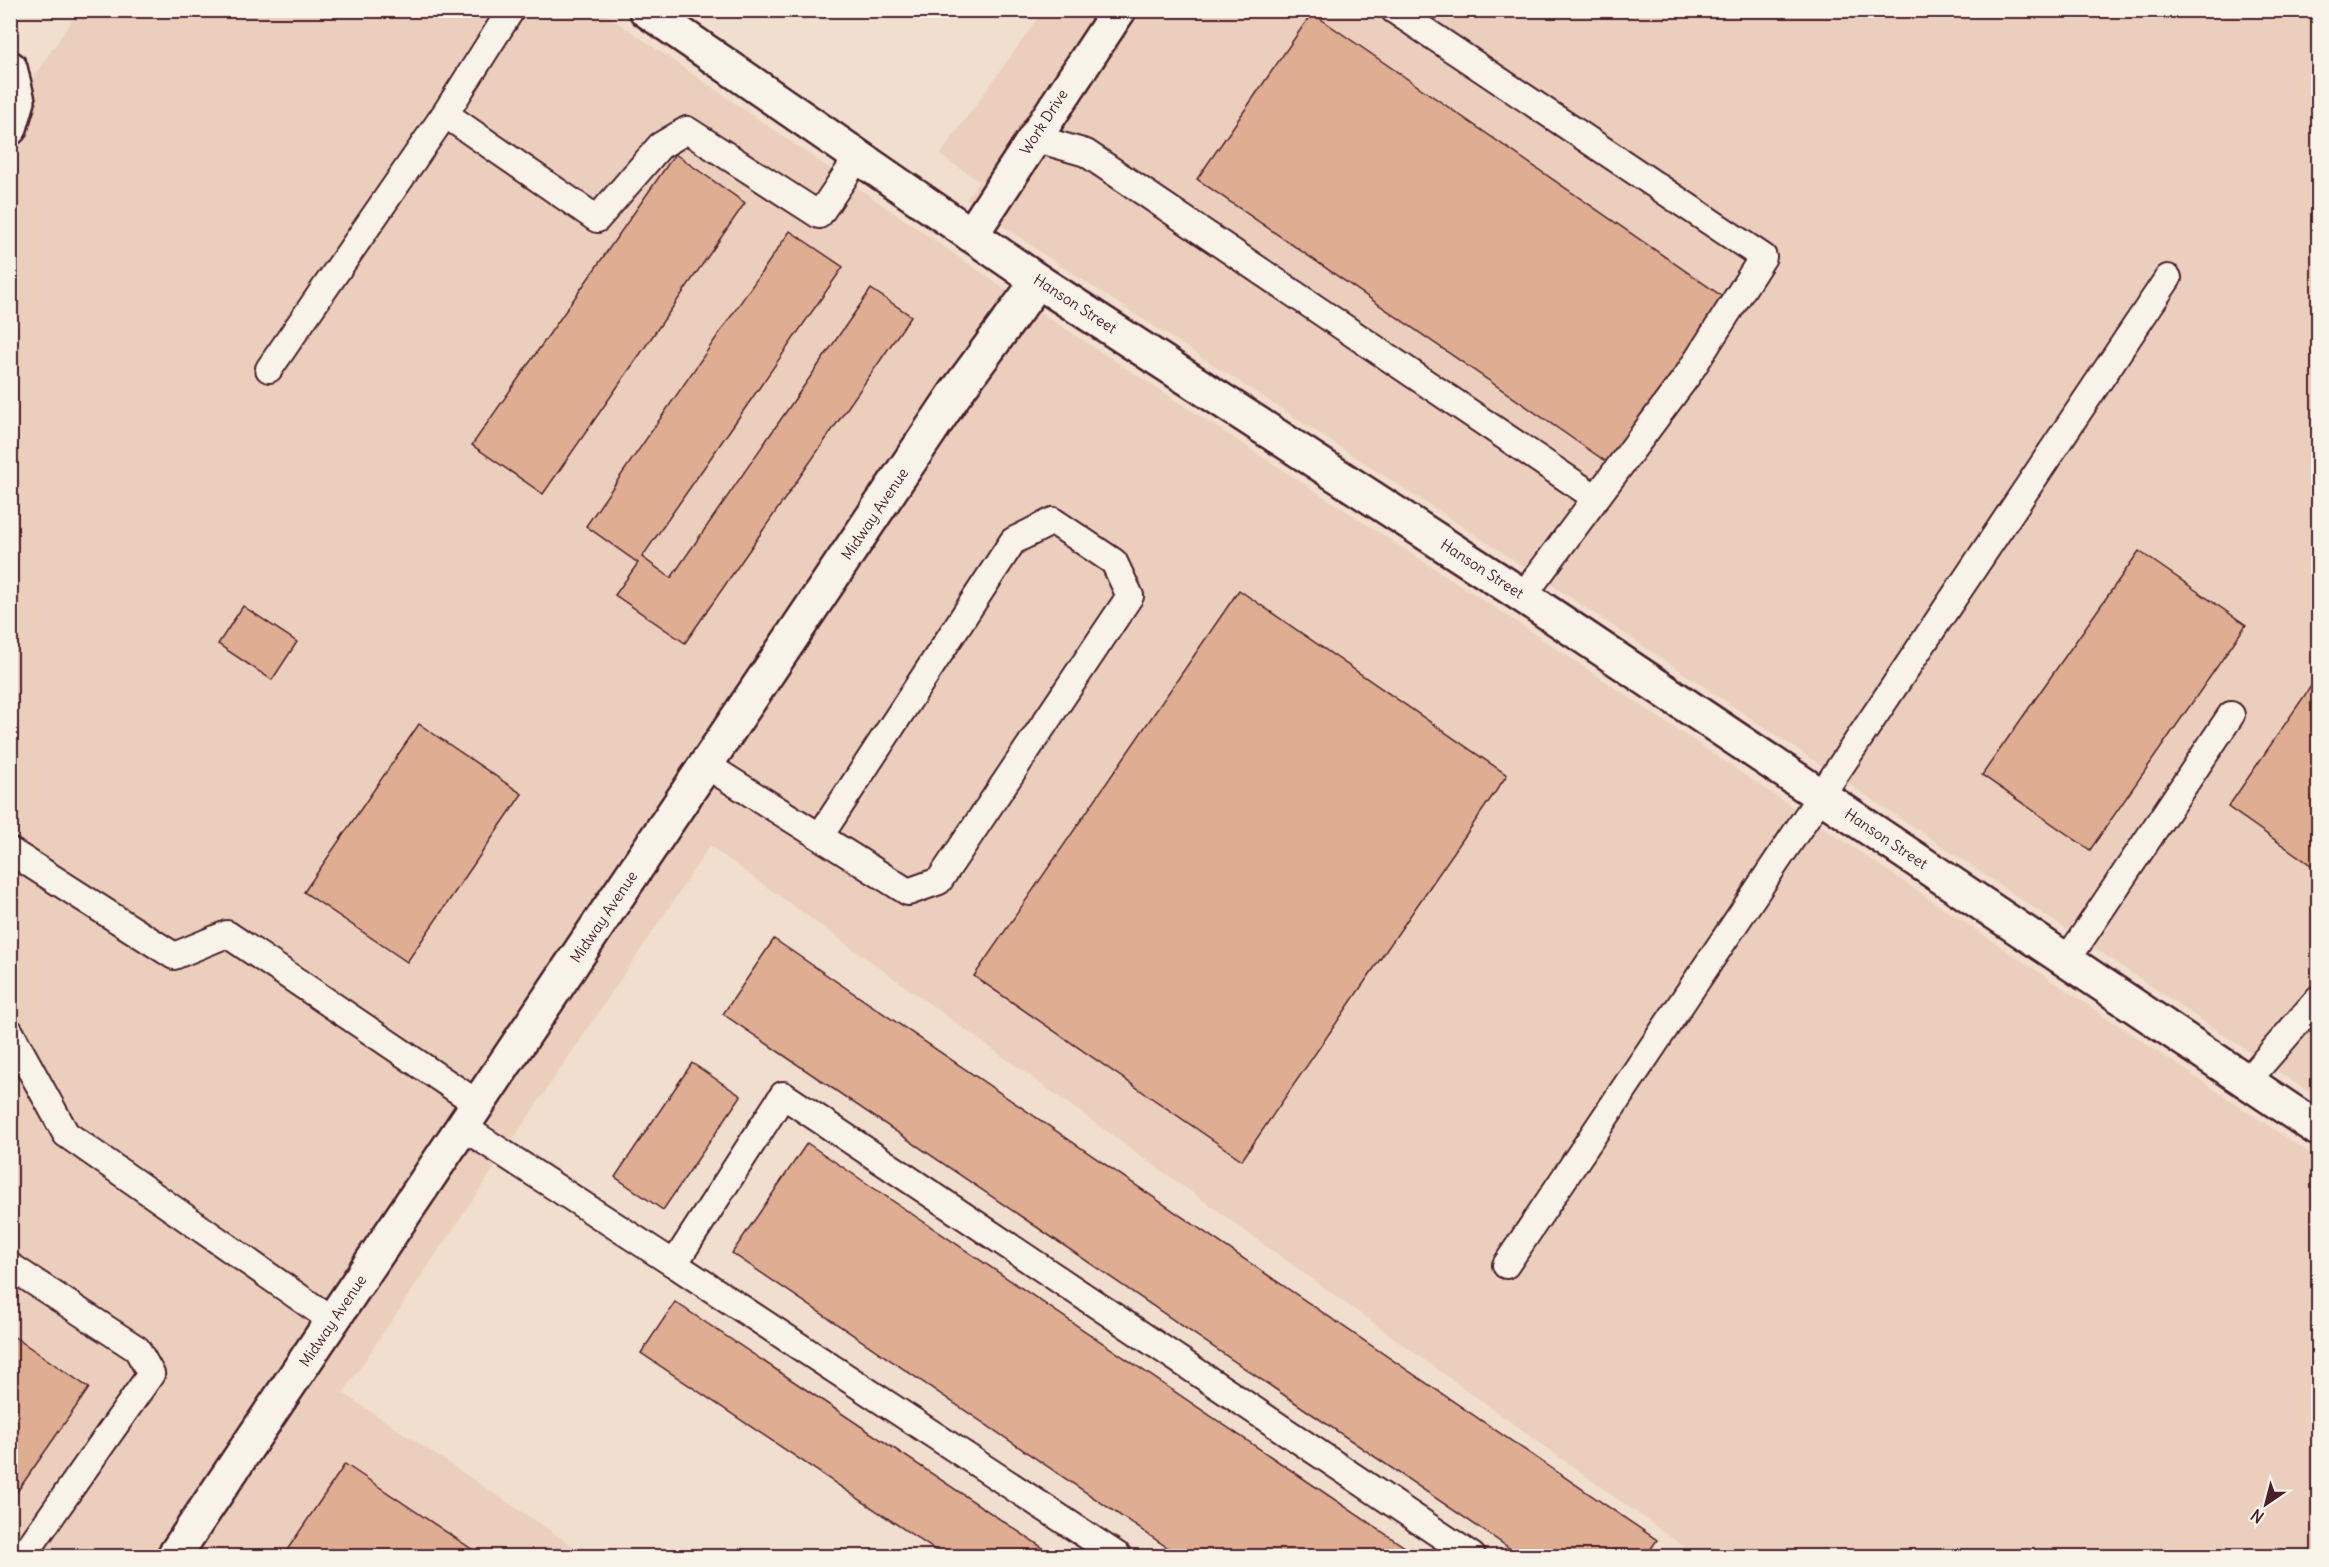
<svg xmlns="http://www.w3.org/2000/svg" width="2329" height="1567" font-family="Delius,sans-serif">
  <rect width="100%" height="100%" fill="#f0dece"/>
  <filter id="ink" filterUnits="userSpaceOnUse"><feTurbulence type="fractalNoise" baseFrequency=".0167" numOctaves="2"/><feDisplacementMap in="SourceGraphic" scale="12" xChannelSelector="R" yChannelSelector="G"/><feConvolveMatrix kernelMatrix="1 2 1 2 8 2 1 2 1" color-interpolation-filters="sRGB"/></filter>
  <g filter="url(#ink)">
    <path fill="#ebcfbc" d="M79 11H601L1024 302 1509 617 2318 1159V1556H1697L710 846 343 1393 588 1556H11L10 110Z
      M1043 11H2318V1098L1537 575 1052 260 966 200 979 181 940 155Z"/>
    <path fill="#dfad92" stroke="#4a1f2b" stroke-width="1.5" d="M1312 13 1726 299 1611 465 1197 179Z
      M675 154 745 203 543 494 472 445Z
      M790 231 843 267 642 557 671 578 871 289 911 316 685 643 615 595 638 563 586 526Z
      M2139 551 2246 625 2090 850 1982 775Z
      M1239 590 1507 775 1242 1160 974 976Z
      M243 606 297 642 272 680 218 644Z
      M2318 676V870L2228 807Z
      M419 724 522 794 407 962 304 892Z
      M774 939 1657 1540 1646 1556H1521L723 1014Z
      M692 1063 741 1096 663 1210 615 1177Z
      M807 1143 1418 1556H1180L732 1253Z
      M675 1302 1055 1556H944L641 1353Z
      M10 1334 89 1388 10 1502Z
      M345 1464 482 1556H283Z"/>
    <g fill="none" stroke-linecap="round" stroke-linejoin="round">
      <g stroke="#4a1f2b" stroke-width="30">
        <path id="service" d="M1394 10 1763 257 1687 376 1523 596
          M445 114 597 219 660 146 687 130 819 215 858 157
          M1034 138 1086 153 1596 498
          M269 369 445 114 511 10
          M706 765 908 892 939 881 1130 596 1114 562 1053 521 1013 541 820 836
          M10 851 174 956 227 934 478 1104
          M2067 960 2231 715
          M10 1032 66 1134 333 1321
          M2247 1081 2318 999
          M463 1127 674 1264
          M1506 1265 2168 278
          M10 1266 137 1349 151 1374 23 1556
          M1118 1556 674 1264 783 1095 1472 1556"/>
      </g>
      <g stroke="#4a1f2b" stroke-width="38">
        <path id="minor" d="M10 68 18 101 10 128
          M971 235 1119 10
          M174 1556 955 394 1038 281"/>
      </g>
      <g stroke="#4a1f2b" stroke-width="38">
        <path id="tertiary" d="M646 10 1038 281 1523 596 2318 1129"/>
      </g>
      <use href="#service" stroke="#f7f3e8" stroke-width="26"/>
      <use href="#minor" stroke="#f7f3e8" stroke-width="33"/>
      <use href="#tertiary" stroke="#f7f3e8" stroke-width="33"/>
    </g>
  </g>
  <g text-anchor="middle" stroke-width="4.5" stroke-linejoin="round" paint-order="stroke">
    <g font-size="15" fill="#4a1f2b" stroke="#f7f3e8">
      <text transform="translate(1044 122) rotate(-57)" y="5">Work Drive</text>
      <text transform="translate(1075 304) rotate(33)" y="5">Hanson Street</text>
      <text transform="translate(875 514) rotate(-56)" y="5">Midway Avenue</text>
      <text transform="translate(1482 569) rotate(33)" y="5">Hanson Street</text>
      <text transform="translate(1886 839) rotate(34)" y="5">Hanson Street</text>
      <text transform="translate(604 917) rotate(-56)" y="5">Midway Avenue</text>
      <text transform="translate(333 1321) rotate(-56)" y="5">Midway Avenue</text>
    </g>
  </g>
  <rect width="2329" height="1567" fill="none" stroke="#f7f3e8" stroke-width="36"/>
  <rect x="18" y="18" width="2293" height="1531" fill="none" stroke="#4a1f2b" stroke-width="2" filter="url(#ink)"/>
  <g transform="translate(2266 1504) rotate(215)" stroke="#f7f3e8" stroke-width="4.5" paint-order="stroke">
  <path d="M0-4.5L10 22L0 15L-10 22Z" fill="#4a1f2b"/>
  <text y="-9" font-size="16" font-weight="bold" text-anchor="middle" fill="#4a1f2b">N</text>
  </g>
</svg>
